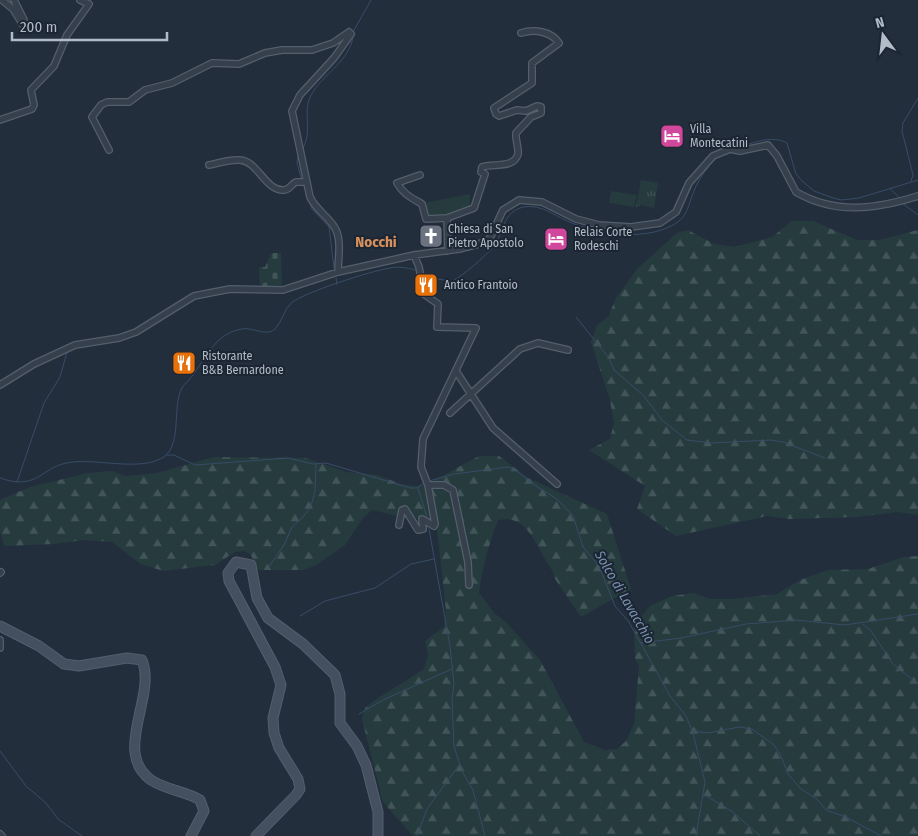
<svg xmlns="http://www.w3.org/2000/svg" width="918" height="836" font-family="'Fira Sans Condensed',sans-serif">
  <defs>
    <pattern id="forest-firs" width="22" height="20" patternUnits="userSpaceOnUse" patternTransform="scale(1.25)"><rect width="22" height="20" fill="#253b3e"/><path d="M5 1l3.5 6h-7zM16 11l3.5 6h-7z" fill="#425558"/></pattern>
    <pattern id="cemetery-stones" width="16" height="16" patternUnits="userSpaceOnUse" patternTransform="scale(1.25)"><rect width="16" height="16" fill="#253b3e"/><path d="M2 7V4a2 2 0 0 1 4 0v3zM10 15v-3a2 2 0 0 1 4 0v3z" fill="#425558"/></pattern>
    <pattern id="park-tufts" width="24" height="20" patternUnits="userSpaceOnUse" patternTransform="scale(1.25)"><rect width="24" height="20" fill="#253b3e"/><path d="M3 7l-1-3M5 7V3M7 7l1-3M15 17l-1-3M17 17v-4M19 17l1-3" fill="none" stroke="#425558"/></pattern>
  </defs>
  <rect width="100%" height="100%" fill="#232e3d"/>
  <path fill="url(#forest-firs)" d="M792 221H813L857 240H879L918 230V515L898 512 856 517 790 519 767 516 676 536 637 509 645 486 589 450 610 439 614 423 610 400 591 342 597 325 608 317 616 298 638 268 677 233 688 230 714 244 735 247 772 237Z
    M479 456H499L528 478 607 514 631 589 581 617 555 579 552 570C537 550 529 513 498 520 489 544 482 568 479 593L494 613 506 622 540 660 584 742 605 750 617 749 626 741 634 724 639 666 635 658 634 625 650 606 672 596 694 593 710 599H732L777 594 800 580 828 570 868 569 904 557 918 556V836H413L383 802 362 719 364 709 372 702 424 669 428 655 425 641 444 627 446 611 436 520 406 518 372 510 363 518 345 545 316 565 304 570H259L250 554 244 551 235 552 215 565 163 571 141 564 112 542 85 540 53 544 4 546 0 531V500L30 487 88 473 112 471 126 476 157 473 214 457 306 458 346 472 377 475 401 484 416 486 431 482Z"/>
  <path fill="url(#cemetery-stones)" d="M271 253H281L282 288 260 287 259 267H265Z"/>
  <path fill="url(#park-tufts)" d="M641 180 658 183 654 208 641 205 636 207Z"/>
  <path fill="#253b3e" d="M611 191 637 195 634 207 609 203Z
    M470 194V210L428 218 424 203Z"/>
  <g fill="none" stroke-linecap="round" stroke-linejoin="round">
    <path stroke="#384c67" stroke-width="1" d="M353 32 371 0
      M303 148C313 132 302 111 311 95 322 75 351 60 353 36
      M738 149C752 142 773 135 787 143L796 174 802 181 814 191 833 198 841 200 859 198 918 180
      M298 156 297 163 302 181
      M911 181 913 175 902 131 903 123 918 98
      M303 184 312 209 329 227 334 268
      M890 189 900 198
      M901 202 918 215
      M336 278 337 284
      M436 279 453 281C462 276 486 256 493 247 504 234 502 214 520 208 537 203 549 212 563 219 593 234 642 242 673 225 688 217 688 205 694 191 698 180 709 164 718 157 722 155 728 154 733 152
      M576 317 609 358 614 370 644 396 662 420 687 440 711 443 771 440 783 442 825 458
      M167 455H174L195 465 288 458 313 464 326 463 410 488H417L424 483
      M0 478C40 492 40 465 73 462 99 459 144 472 165 456 182 442 172 405 182 388 183 384 187 383 189 380 205 361 214 333 242 329 253 327 266 337 275 329 282 322 284 310 291 303 305 292 371 271 390 268 399 266 407 268 416 270
      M429 481 454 474 508 467 514 469 536 486 557 499 573 516 583 547 599 566 615 606 629 622 670 696 686 716 693 733 705 782 696 836
      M17 482 44 403 60 377 67 352
      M418 488 427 517
      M429 529 450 646 454 684 452 700 454 747 463 773 473 790 485 836
      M268 568 284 545 292 527 303 517 311 506 315 491 316 464
      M300 616 325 601 375 588 411 564 434 559
      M863 624 871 631 893 664 918 684
      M641 643 681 638 746 624 796 620 845 625 918 614
      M359 714 385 699 452 669
      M692 731 708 733 739 727 752 729 774 745 781 756 788 774 801 789 817 799 826 810 846 817 881 836
      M0 751 26 786 46 803 58 819 82 836
      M703 794 733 812 760 836
      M417 836 427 809 459 765"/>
    <g stroke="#555e6b" stroke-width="8">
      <path id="minor" d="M2 0 13 9 23 25 24 20 14 0
        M0 120 32 109 34 105 31 90 54 66 67 35 89 4 80 0
        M109 150 92 117 101 105 107 102H129L145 90 172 83 212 63 239 64 265 53 282 50H312L333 43 349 32
        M209 165C219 163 230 159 240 160 258 161 265 191 284 190 290 190 291 184 296 182H307
        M420 175 397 183C404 195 412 198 422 204L426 219 447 218 474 208 485 174 481 172 482 167C493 163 514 169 518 154 519 147 515 140 516 133L531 117 541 113V107L537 106 526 111 517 110 499 116 496 114 494 108 532 83V63L559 43C551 31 534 29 521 33
        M447 218 448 251
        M338 272C338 259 342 240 335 228 328 216 316 210 310 197L292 111 300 95 334 58 351 34 349 32
        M456 371 493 428 557 484
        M0 385 34 364 75 345 119 338 136 332 194 296 230 289 283 290 338 272 414 255 459 249 479 244 490 238 503 210 519 200 542 202 576 219 599 225 631 227 660 223 676 212 689 183 713 156 730 149 740 151 768 145 777 156 796 192C836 215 876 209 918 196
        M450 413 520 349 538 343 568 350
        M428 485H444L453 490 468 562 469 585
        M399 525 402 510 405 509 418 530 423 529 422 519 434 526 435 524 428 485 421 467 423 439 476 328 437 327 438 304 424 294 419 267 414 255
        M0 573 1 572
        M0 640V648
        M0 834 2 836"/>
    </g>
    <g stroke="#555e6b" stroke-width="11">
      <path id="secondary" d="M0 626 39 646 64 664 79 666 127 658 142 660C157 696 112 752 151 780 166 790 185 791 200 800L204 811 191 836
        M256 836 296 795 300 789 298 779 279 748 274 733 273 718 281 685 275 667 229 581 228 573 236 562 251 565 257 598 268 618 303 644 335 675 340 694V723L357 746 366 765 378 812V836"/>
    </g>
    <use href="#minor" stroke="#36404d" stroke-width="5.5"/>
    <use href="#secondary" stroke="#444f60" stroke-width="9"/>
  </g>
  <defs>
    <g id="hotel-square" transform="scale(1.25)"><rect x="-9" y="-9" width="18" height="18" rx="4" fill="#d1479c" stroke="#1c2532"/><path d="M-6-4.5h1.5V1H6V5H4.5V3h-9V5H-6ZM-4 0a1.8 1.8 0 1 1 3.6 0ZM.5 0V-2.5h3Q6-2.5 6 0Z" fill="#fff"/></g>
    <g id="church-square" transform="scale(1.25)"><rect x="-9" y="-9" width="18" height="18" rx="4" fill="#6b7280" stroke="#1c2532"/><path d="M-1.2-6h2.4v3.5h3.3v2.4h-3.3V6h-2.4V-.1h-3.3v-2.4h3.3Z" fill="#fff"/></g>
    <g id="restaurant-square" transform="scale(1.25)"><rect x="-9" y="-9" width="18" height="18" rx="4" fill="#e8710a" stroke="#1c2532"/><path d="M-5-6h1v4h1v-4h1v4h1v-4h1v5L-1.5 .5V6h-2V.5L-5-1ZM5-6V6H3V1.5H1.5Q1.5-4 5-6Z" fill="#fff"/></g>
  </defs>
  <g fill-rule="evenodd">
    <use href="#hotel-square" x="672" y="136"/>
    <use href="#church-square" x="431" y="236"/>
    <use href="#hotel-square" x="556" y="239"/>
    <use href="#restaurant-square" x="426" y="285"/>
    <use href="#restaurant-square" x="184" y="363"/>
  </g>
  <g text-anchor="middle" stroke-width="4" stroke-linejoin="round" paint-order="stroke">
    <g font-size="12" fill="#b2bbc8" stroke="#1c2532" text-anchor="start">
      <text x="690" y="133">Villa<tspan x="690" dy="14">Montecatini</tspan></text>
      <text x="448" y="233">Chiesa di San<tspan x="448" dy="14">Pietro Apostolo</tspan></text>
      <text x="574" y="236">Relais Corte<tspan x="574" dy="14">Rodeschi</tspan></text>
      <text x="444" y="289">Antico Frantoio</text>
      <text x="202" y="360">Ristorante<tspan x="202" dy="14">B&amp;B Bernardone</tspan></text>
    </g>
    <g font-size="14" font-style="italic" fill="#7992b1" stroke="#1c2532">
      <text transform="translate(625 597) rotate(60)" y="5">Solco di Lavacchio</text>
    </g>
    <g font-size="15" font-weight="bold" fill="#d6915f" stroke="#1c2532">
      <text x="376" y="247">Nocchi</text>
    </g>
  </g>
  <g transform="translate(883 35) rotate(345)" stroke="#1c2532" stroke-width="4" paint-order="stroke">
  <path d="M0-4L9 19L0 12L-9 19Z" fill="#b2bbc8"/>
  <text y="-8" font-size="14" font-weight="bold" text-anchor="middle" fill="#b2bbc8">N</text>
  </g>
  <path d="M12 32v8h155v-8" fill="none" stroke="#b2bbc8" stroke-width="2.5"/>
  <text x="20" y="32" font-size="15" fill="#b2bbc8" stroke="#1c2532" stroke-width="4" paint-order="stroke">200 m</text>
</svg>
